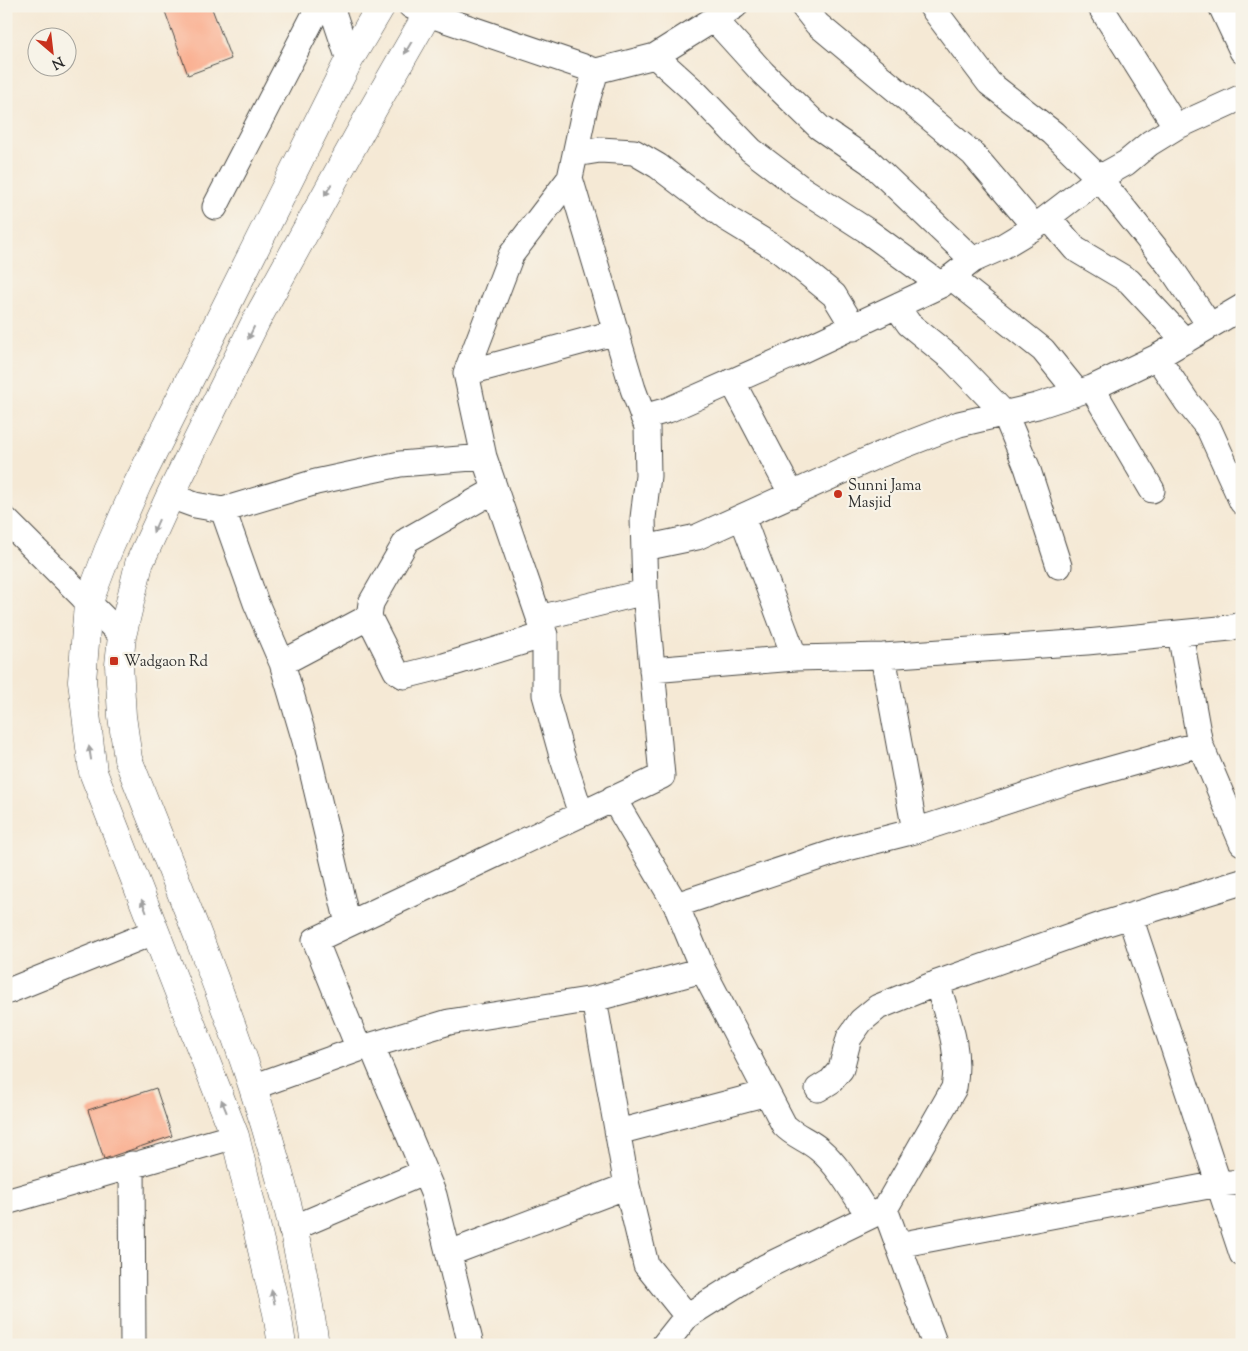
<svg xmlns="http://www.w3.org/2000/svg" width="1248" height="1351" font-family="'Sorts Mill Goudy',serif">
  <rect width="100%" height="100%" fill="#f7f3e8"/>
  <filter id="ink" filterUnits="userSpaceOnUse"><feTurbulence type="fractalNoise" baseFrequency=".02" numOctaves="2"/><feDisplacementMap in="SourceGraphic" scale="10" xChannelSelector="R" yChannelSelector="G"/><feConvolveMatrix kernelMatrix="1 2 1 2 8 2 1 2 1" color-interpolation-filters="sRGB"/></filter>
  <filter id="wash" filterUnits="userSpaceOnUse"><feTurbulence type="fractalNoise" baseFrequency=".0096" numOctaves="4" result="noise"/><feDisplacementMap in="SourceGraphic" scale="20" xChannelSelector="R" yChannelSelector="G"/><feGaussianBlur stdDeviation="1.12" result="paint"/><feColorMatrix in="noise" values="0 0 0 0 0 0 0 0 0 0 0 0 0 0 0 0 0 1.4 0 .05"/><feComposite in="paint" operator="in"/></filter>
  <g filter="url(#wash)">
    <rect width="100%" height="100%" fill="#f5e9d5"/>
    <g id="blocks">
      <path fill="#faac8c" d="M163 6H211L231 59 188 75Z
        M156 1088 172 1136 104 1159 88 1110Z"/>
    </g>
  </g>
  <g filter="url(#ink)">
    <use href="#blocks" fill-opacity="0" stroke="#494844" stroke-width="1"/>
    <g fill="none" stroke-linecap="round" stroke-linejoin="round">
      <g stroke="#494844" stroke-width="27">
        <path id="minor" d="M331 6 349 60
          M411 6 428 14 596 71 655 56 735 6
          M803 6 817 24 973 154 1035 227
          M931 6 989 83 1053 133 1099 178 1169 265 1210 326
          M1100 6 1176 127
          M1221 6 1242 51
          M715 20 763 73 819 127 870 162 973 260
          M655 56 695 92 751 150 801 188 866 230 941 285
          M575 154 600 150 634 152 658 166 726 218 780 251 834 295 854 328
          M215 207 319 6
          M1048 217 1075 249 1129 281 1185 341
          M951 277 1043 350 1077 392
          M897 307 909 324 952 359 1005 414 1027 467 1059 566
          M1157 357 1187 402 1209 429 1242 502
          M466 373 617 332
          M732 381 792 495
          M1092 388 1152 490
          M643 417 668 410 790 356 941 285 973 260 1000 248 1035 227 1099 178 1126 163 1150 143 1176 127 1242 97
          M170 496 195 505 223 510 316 482 400 464 484 457
          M223 510 256 603 282 663 305 741 348 924
          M742 517 795 658
          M6 520 122 636
          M644 548 697 537 874 457 959 424 1037 406 1092 388 1157 357 1242 307
          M369 617 396 671 404 676 444 666 545 635
          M539 618 645 592
          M1180 633 1200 744 1242 843
          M883 656 915 831
          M282 663 369 617 371 603 407 540 495 490
          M652 670 795 658 883 656 1087 642 1230 628 1242 624
          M613 798 676 905 703 970 784 1125C794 1136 809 1140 820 1150 840 1167 854 1194 869 1216
          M581 814 562 756 545 695V635L484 457 466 373 511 255 570 178 585 107 596 71
          M676 905 844 849 915 831 1072 780 1200 744
          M1130 917 1242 1254
          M6 992 154 932
          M594 999 627 1186 646 1265 687 1316
          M371 1045 434 1195 471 1345
          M359 1049 315 940 662 776 645 592 643 518 648 476 647 427 633 389 570 178
          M253 1087 359 1049 449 1022 594 999 703 970
          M818 1089 831 1081 841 1069 849 1038 861 1021 878 1007 937 983 1104 924 1242 882
          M618 1132 767 1093
          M132 1164 133 1345
          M6 1202 235 1136
          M885 1209 935 1345
          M291 1229 425 1172
          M898 1245 1219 1184 1242 1182
          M450 1253 627 1186
          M664 1345 687 1316 765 1267 885 1209 954 1088C961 1049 948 1019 937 983"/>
      </g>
      <g stroke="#494844" stroke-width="29">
        <path id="major" d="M282 1345 277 1313 235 1136 93 772 82 681 88 604 108 551 137 485 349 60 381 6
          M315 1345C287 1140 203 950 128 759L122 716 119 665 122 636 139 564 170 496 256 321 373 109 432 6"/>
      </g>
      <use href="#minor" stroke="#fff" stroke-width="25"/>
      <use href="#major" stroke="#fff" stroke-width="28"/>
    </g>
    <defs><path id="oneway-solid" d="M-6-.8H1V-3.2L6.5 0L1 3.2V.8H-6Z" transform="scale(1.25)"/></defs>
    <g fill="#a0a0a0">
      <use href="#oneway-solid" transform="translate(408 48) rotate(120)"/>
      <use href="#oneway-solid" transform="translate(328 190) rotate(119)"/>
      <use href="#oneway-solid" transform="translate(251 333) rotate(116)"/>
      <use href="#oneway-solid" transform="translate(156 526) rotate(114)"/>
      <use href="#oneway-solid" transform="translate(90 753) rotate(-99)"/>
      <use href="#oneway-solid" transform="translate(144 906) rotate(-111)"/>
      <use href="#oneway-solid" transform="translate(224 1106) rotate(-112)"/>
      <use href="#oneway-solid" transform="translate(273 1297) rotate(-103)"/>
    </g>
  </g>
  <g fill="#c8321e" stroke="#f7f3e8" stroke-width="2">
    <circle cx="838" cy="494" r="5"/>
    <rect x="109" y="656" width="10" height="10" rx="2.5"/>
  </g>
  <g text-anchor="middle" stroke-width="4.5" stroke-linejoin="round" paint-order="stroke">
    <g font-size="15" fill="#2b2b2b" stroke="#f7f3e8" text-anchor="start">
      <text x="848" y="490">Sunni Jama<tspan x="848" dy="17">Masjid</tspan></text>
      <text x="124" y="666">Wadgaon Rd</text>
    </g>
  </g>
  <rect width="1248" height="1351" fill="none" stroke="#f7f3e8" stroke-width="25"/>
  <g transform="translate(52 52) rotate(152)"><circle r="24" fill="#f7f3e8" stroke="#a5a39c"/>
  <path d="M0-4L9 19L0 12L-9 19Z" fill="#c8321e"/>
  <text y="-8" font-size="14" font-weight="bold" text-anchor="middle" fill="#2b2b2b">N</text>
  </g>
</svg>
